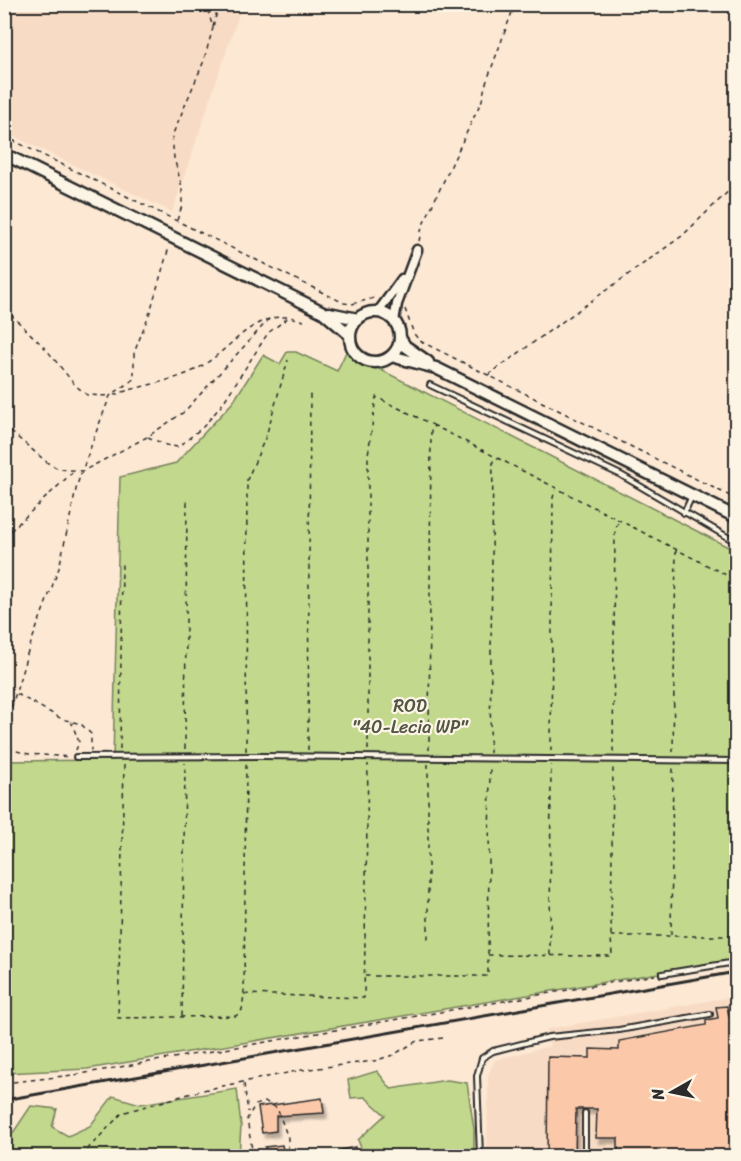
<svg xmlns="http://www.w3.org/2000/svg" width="741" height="1161" font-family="Sriracha,sans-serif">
  <defs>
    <filter id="shadow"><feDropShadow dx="3" dy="5" stdDeviation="1.5" flood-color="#0004"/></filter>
  </defs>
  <rect width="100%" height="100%" fill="#fce8d3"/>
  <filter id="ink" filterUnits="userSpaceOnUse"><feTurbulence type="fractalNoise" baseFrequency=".0167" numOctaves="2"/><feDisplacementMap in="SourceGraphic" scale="12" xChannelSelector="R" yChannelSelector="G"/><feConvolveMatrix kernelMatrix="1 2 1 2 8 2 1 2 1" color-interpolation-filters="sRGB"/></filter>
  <g filter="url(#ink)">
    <path fill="#f8dbc4" d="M4 5H242L172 212 5 132Z
      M736 996V1156H487L488 1075 495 1060 550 1046 547 1029Z"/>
    <path fill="#c2d88d" stroke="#76825c" stroke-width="1.5" d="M287 352H296L337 371 346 352 736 551V960L87 1069 5 1073 4 761 113 760 120 477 176 463 233 402 263 355 280 364Z
      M377 1071 391 1089 447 1080 467 1083 474 1129V1156H364L358 1140 385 1115 365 1097 351 1098 348 1080Z
      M237 1089 241 1126 239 1156H5V1136L13 1133 31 1106 57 1109 52 1127 68 1136 90 1126 113 1096 140 1104Z"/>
    <path fill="#fbc9aa" stroke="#2b2b2b" stroke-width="1.5" filter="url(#shadow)" d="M727 1006 729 1016 736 1015V1156H618V1138H596L597 1109H576L575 1156H547L548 1057 590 1058V1049L619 1050V1041L706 1025V1020L718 1018 716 1007Z
      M322 1098 324 1113 276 1116V1131L262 1133 258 1107Z
      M282 1145 284 1156H267L265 1147Z
      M355 1147 356 1156H342L341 1150Z"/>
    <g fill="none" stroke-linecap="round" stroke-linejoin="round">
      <g stroke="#2b2b2b" stroke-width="8">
        <path id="service" d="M430 385 621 475 736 542
          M684 513 691 498
          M76 757 261 756 736 761
          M662 974 736 962
          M480 1156 477 1076 482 1058 493 1051 549 1037 619 1030 710 1014
          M585 1156V1113"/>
      </g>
      <g stroke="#2b2b2b" stroke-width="13">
        <path id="minor" d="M378 312 402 279
          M394 321 397 304 417 250"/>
      </g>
      <g stroke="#2b2b2b" stroke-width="15">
        <path id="tertiary" d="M4 154 323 312 350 335
          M350 337a25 25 0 1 1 50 0a25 25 0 1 1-50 0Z
          M329 313 358 319
          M400 338 405 346 428 362
          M391 356 436 368 736 517"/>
      </g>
      <path stroke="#2b2b2b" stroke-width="1.5" stroke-dasharray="4.5 4.5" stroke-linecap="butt" d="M213 27 219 4
        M4 136 344 303 352 304 378 297
        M177 220 182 206V187L174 158 172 136 203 63 213 28 206 4
        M419 241 422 227 482 100 485 86 515 4
        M4 308 46 349 75 385 87 395 109 396
        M405 309 414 334 420 341 736 499
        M488 375 682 236 736 184
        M114 395C141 385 172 382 197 369 234 349 256 303 304 321
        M4 426 48 463 59 469 83 471 147 437 184 412 270 318
        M148 437 166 445 178 447 203 427 221 406 268 333 289 317
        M4 537 74 471
        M17 694 62 719 81 724 91 734V751
        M71 721 79 742 76 750
        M4 733 28 651 59 568 77 485 98 427 110 396 134 379V353L150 312 169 247
        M4 741 8 749 29 754 70 757
        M120 749 122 561
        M185 749 187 501
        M308 750 310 390
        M368 750V455L376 397 435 426
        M429 750 431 428 435 426 736 580
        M246 751 247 480 266 436 288 360
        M551 751 553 498 555 490
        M613 752 615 529 618 523
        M673 752 676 550
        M490 753 493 458
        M735 755 736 692
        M124 765 118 1018 236 1016 242 1010 244 994 364 998 368 764
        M611 935 613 766
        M671 935 673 766
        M428 939V764
        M488 954 490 767
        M550 955 551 765
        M365 976H488V955L612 956 611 936H733L735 769
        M244 994 246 764
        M182 1016 185 763
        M4 1083 74 1075 655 975
        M244 1084 248 1112
        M81 1156 122 1113 203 1090 302 1070 374 1061 393 1055 417 1041 443 1038
        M253 1156 247 1119 255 1105 266 1102 277 1108 288 1138V1156"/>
      <use href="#service" stroke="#fcf5e5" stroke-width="4"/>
      <use href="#minor" stroke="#fcf5e5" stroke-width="8"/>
      <use href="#tertiary" stroke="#fcf5e5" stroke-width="10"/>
      <path stroke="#2b2b2b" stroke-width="3" d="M4 1100 736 972"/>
    </g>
  </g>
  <g text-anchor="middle" stroke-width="4.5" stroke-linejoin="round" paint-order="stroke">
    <g font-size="18" fill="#515644" stroke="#fcf5e5">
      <text x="410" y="712">ROD<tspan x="410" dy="21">"40-Lecia WP"</tspan></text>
    </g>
  </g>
  <rect width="741" height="1161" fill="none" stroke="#fcf5e5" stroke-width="24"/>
  <rect x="12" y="12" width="717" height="1137" fill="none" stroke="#2b2b2b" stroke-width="2" filter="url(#ink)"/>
  <g transform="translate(672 1092) rotate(261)" stroke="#fcf5e5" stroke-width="4.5" paint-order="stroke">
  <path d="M0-4.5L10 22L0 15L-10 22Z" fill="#2b2b2b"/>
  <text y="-9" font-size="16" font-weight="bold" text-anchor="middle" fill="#2b2b2b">N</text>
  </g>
</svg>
